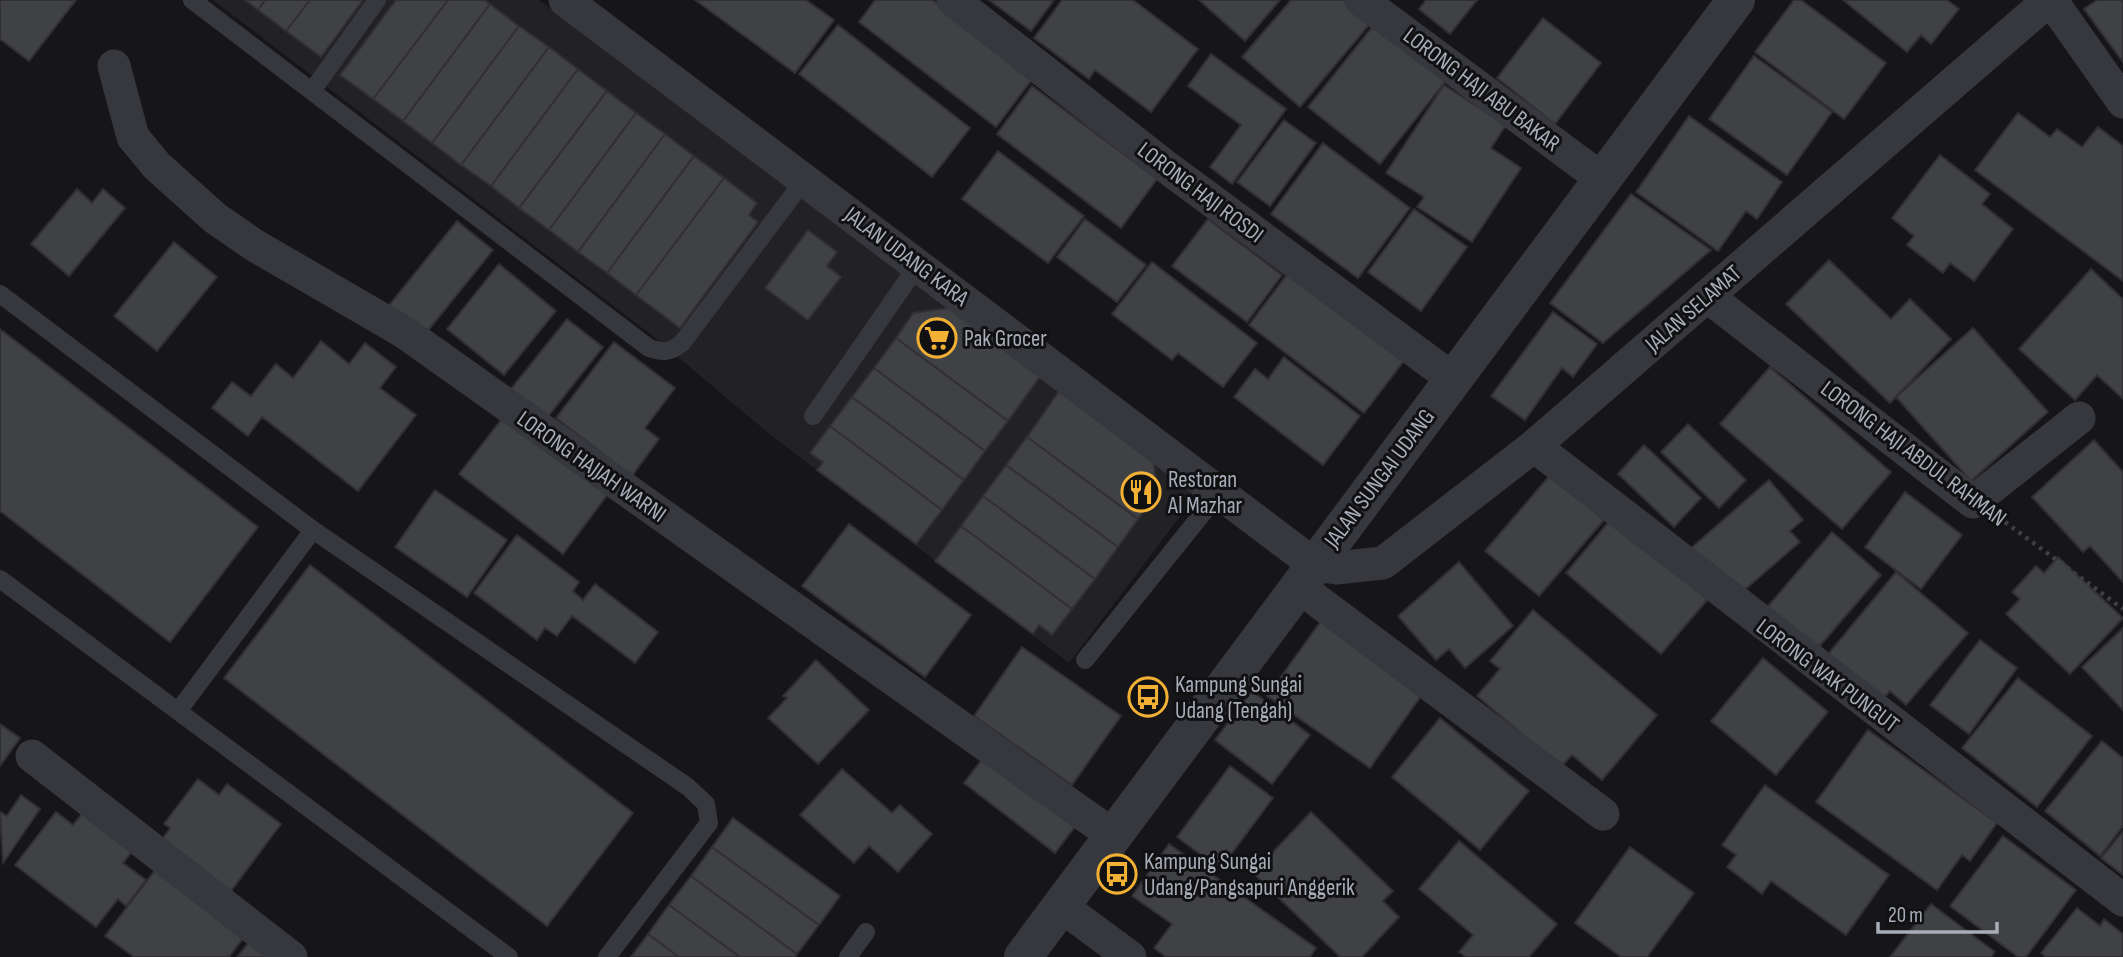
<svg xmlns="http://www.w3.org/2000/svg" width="2123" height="957" font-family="'Sofia Sans Condensed',sans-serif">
  <rect width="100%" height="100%" fill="#161618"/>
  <path fill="#222225" d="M213 0H539L1198 493 1069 663 767 432 654 337Z"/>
  <path fill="#404145" stroke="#303034" stroke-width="2" d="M0 0H76L29 61 0 39Z
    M245 0H265L258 10Z
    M265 0H310L286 31 258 10Z
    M310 0H363L321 57 286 31Z
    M396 0H448L373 99 340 75Z
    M448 0H485L490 4 403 121 373 99Z
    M695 0H806L834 20 795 73Z
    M875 0H933L1034 77 996 127 859 22Z
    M989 0H1054L1031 31Z
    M1062 0H1133L1198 49 1151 112 1095 70 1089 79 1034 38Z
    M1199 0H1280L1245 41Z
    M1291 0H1351L1374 19 1300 107 1242 57Z
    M1426 0H1477L1450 34 1419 9Z
    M1794 0H1801L1886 63 1844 119 1755 52Z
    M1843 0H1947L1959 9 1931 44 1921 35 1907 52Z
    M2097 0H2123V62L2084 9Z
    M490 4 519 26 432 143 403 121Z
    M1543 18 1601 63 1555 124 1497 78Z
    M1377 21 1448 78 1380 164 1308 107Z
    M838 25 970 128 932 177 799 74Z
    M519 26 549 47 461 165 432 143Z
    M549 47 578 69 491 186 461 165Z
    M1211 54 1286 109 1232 184 1210 167 1241 125 1188 86Z
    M1754 56 1832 112 1787 175 1709 119Z
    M578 69 607 91 519 208 491 186Z
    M1444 85 1506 125 1491 148 1521 168 1472 242 1417 207 1424 197 1386 173Z
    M1032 86 1157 179 1121 228 997 134Z
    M607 91 636 113 549 230 519 208Z
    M636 113 665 134 578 252 549 230Z
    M2018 113 2050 137 2057 129 2082 147 2098 127 2123 146V281L1975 170Z
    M1689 116 1782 182 1757 219 1746 211 1718 251 1636 192Z
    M1284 120 1316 143 1270 206 1237 182Z
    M665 134 694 156 607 273 578 252Z
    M1323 143 1410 208 1358 278 1271 214Z
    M998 151 1084 216 1048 263 962 199Z
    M1940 155 1990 194 1982 204 2013 229 1974 281 1950 263 1943 273 1907 245 1914 236 1892 218Z
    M694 156 724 178 636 295 607 273Z
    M724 178 757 203 749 215 758 222 680 328 636 295Z
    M77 189 92 203 103 189 125 208 69 276 31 244Z
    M1631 194 1711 250 1603 343 1550 303Z
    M1414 209 1467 247 1421 311 1368 272Z
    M1085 219 1146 265 1117 302 1057 257Z
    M1208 219 1282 275 1247 322 1172 266Z
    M457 221 493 250 422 338 386 309Z
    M808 230 837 252 827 266 841 277 808 320 765 288Z
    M174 242 217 277 157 351 114 316Z
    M1829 260 1891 319 1910 299 1951 339 1890 403 1786 304Z
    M1152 262 1257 343 1223 387 1178 353 1172 360 1112 314Z
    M499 264 556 311 504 375 447 329Z
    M2091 269 2123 299V399L2097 375 2075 400 2019 349Z
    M1288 273 1410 353 1364 413 1249 325Z
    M956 307 1044 371 1008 421 896 338 913 313Z
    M1553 312 1597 344 1573 377 1562 368 1525 420 1491 396Z
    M567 319 603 347 546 419 510 390Z
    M1973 328 2048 412 1971 481 1896 397Z
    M0 329 258 527 170 642 0 511Z
    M896 338 1008 421 985 451 874 368Z
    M321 341 349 364 365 343 396 367 380 388 416 415 358 491 262 417 248 436 212 408 232 382 251 396 276 364 293 378Z
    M614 342 675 388 645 428 659 439 632 476 556 418Z
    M1284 357 1360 416 1323 465 1234 397 1255 369 1268 379Z
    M1770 367 1891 472 1842 529 1720 424Z
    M874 368 985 451 964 480 852 397Z
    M1062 387 1152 452 1158 493 1138 519 1027 437Z
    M852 397 964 480 942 510 830 426Z
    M508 411 611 490 563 554 459 474Z
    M1688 424 1746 480 1719 508 1661 452Z
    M830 426 942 510 916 544 817 470 823 462 810 453Z
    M1027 437 1138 519 1118 547 1006 465Z
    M2094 440 2123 472V582L2090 546 2083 552 2032 497Z
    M1644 445 1701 498 1674 527 1618 474Z
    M1006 465 1118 547 1095 579 983 496Z
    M1551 474 1604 520 1539 596 1485 551Z
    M1769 480 1803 520 1790 531 1800 542 1734 599 1691 548Z
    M435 490 507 540 467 597 395 547Z
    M1905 492 1962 535 1921 589 1865 547Z
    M983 496 1095 579 1072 609 961 526Z
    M1612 518 1708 599 1661 654 1566 573Z
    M849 524 971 615 925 677 802 586Z
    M961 526 1072 609 1052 635 1039 625 1033 634 935 561Z
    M1832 532 1881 575 1811 656 1762 613Z
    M517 535 579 582 573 591 583 600 595 584 658 632 635 663 572 616 557 636 545 628 537 640 474 593Z
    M2058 557 2123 618 2070 674 2006 614 2020 599 2012 592 2036 566 2044 573Z
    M1459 562 1513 626 1465 668 1449 649 1436 660 1398 616Z
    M310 565 633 813 547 926 224 678Z
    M1896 572 1968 633 1906 705 1890 691 1873 710 1819 665Z
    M1533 610 1657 715 1602 780 1572 755 1561 767 1477 696 1500 669 1490 661Z
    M1324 617 1426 689 1370 768 1267 696Z
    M2123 628V710L2082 667Z
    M1980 640 2017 668 1969 734 1930 705Z
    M1022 647 1121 716 1072 785 974 716Z
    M1763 658 1828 712 1776 775 1711 721Z
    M816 660 869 710 818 764 768 718 787 698 783 696Z
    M2018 678 2092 736 2037 807 1962 748Z
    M1252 691 1310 735 1272 784 1215 740Z
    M1440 718 1529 791 1480 850 1392 777Z
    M0 724 20 738 0 766Z
    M1868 730 1997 823 1970 861 1962 855 1937 890 1816 802Z
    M2102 741 2123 758V826L2100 856 2045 811Z
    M986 754 1077 824 1055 853 964 783Z
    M1230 766 1273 798 1220 869 1177 837Z
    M842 769 892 813 900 805 932 834 898 872 869 846 854 863 800 815Z
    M198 779 219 795 227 784 281 824 225 899 156 848 170 828 164 824Z
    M1765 785 1889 875 1846 935 1771 881 1762 894 1727 867 1736 855 1722 845Z
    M21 795 40 809 3 863 0 812 7 816Z
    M85 810 135 848 123 863 146 880 126 906 118 899 96 927 15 865 56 812 73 825Z
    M1311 812 1393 891 1383 901 1399 917 1362 957H1340L1253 873Z
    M733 818 840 896 819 925 712 847Z
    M2123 831V875L2101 858Z
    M2003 836 2076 890 2026 957H2018L1950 906Z
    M1459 841 1557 924 1529 957H1466L1459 952 1473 935 1419 889Z
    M1169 844 1316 948 1310 957H1166L1154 948 1172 924 1132 896Z
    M712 847 819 925 797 954 691 876Z
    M1630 847 1694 893 1647 957H1621L1575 923Z
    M156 869 245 936 229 957H134L105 936Z
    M691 876 797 954 795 957H740L669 905Z
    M1931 904 1995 952 1991 957H1890Z
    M669 905 740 957H679L648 934Z
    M2077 908 2100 926 2104 919 2123 934V957H2046L2041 953Z
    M648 934 679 957H631Z
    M249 942 268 957H237Z"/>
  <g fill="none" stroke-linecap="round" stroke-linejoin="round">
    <path stroke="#3d3f44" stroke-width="4.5" stroke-dasharray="3.5 5" stroke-linecap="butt" d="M2005 522 2123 609"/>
    <path stroke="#37383d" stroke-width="18" d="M192 0 649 348C663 353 671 352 682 343L805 179
      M312 91 377 0
      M0 294 313 530 179 710
      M813 416 918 265
      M313 530 688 787 706 804 709 823 607 957
      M0 579 509 957
      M1085 660 1219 493
      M848 957 866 932"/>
    <path stroke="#37383d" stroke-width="33" d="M565 0 1315 565 1336 568 1383 563 1534 446 2049 0
      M953 0 1165 166 1453 379
      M1361 0 1602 179
      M2051 0 2123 102
      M114 66 133 137 157 166 215 218 254 245 404 332 1114 836
      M1707 296 1973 502 2079 418
      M1534 446 2123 900
      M1299 587 1603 814
      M32 756 291 957
      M1061 906 1130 957"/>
    <path stroke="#37383d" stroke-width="38" d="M1023 957 1736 0"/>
  </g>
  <defs>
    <g id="supermarket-ring" transform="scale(2.0125)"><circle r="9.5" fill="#111113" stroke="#f2b134" stroke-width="1.5"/><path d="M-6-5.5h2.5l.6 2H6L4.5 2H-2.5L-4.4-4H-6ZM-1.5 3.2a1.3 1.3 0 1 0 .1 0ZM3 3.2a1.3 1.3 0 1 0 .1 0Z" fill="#f2b134"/></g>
    <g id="restaurant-ring" transform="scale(2.0125)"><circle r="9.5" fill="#111113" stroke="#f2b134" stroke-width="1.5"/><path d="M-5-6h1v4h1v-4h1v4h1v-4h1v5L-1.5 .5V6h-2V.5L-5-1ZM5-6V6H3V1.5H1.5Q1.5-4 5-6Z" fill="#f2b134"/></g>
    <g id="bus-ring" transform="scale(2.0125)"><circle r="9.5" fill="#111113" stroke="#f2b134" stroke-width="1.5"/><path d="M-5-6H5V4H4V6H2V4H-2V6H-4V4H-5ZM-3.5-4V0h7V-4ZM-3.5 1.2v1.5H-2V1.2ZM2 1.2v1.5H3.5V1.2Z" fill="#f2b134"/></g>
  </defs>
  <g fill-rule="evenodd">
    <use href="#supermarket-ring" x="937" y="338"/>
    <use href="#restaurant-ring" x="1141" y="492"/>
    <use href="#bus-ring" x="1148" y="697"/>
    <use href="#bus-ring" x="1117" y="874"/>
  </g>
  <g text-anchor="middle" stroke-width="6" stroke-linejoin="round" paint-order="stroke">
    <g font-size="23" fill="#a8adb8" stroke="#111113">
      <text transform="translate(1482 89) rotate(37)" y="8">LORONG HAJI ABU BAKAR</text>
      <text transform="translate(1201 192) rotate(37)" y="8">LORONG HAJI ROSDI</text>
      <text transform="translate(907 256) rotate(37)" y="8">JALAN UDANG KARA</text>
      <text transform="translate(1693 308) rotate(-41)" y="8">JALAN SELAMAT</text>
      <text transform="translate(1914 453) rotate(37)" y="8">LORONG HAJI ABDUL RAHMAN</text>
      <text transform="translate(592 466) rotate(35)" y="8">LORONG HAJJAH WARNI</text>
      <text transform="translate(1379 478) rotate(-53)" y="8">JALAN SUNGAI UDANG</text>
      <text transform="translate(1828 675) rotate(37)" y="8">LORONG WAK PUNGUT</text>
    </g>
    <g font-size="23" fill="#a8adb8" stroke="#111113" text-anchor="start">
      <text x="964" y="346">Pak Grocer</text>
      <text x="1168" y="487">Restoran<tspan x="1168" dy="26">Al Mazhar</tspan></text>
      <text x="1175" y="692">Kampung Sungai<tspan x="1175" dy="26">Udang (Tengah)</tspan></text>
      <text x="1144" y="869">Kampung Sungai<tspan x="1144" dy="26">Udang/Pangsapuri Anggerik</tspan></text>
    </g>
  </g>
  <path d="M1878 922v10h119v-10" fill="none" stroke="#a8adb8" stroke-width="3.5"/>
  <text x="1888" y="922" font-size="21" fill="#a8adb8" stroke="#111113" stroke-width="5" paint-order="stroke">20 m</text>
</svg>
